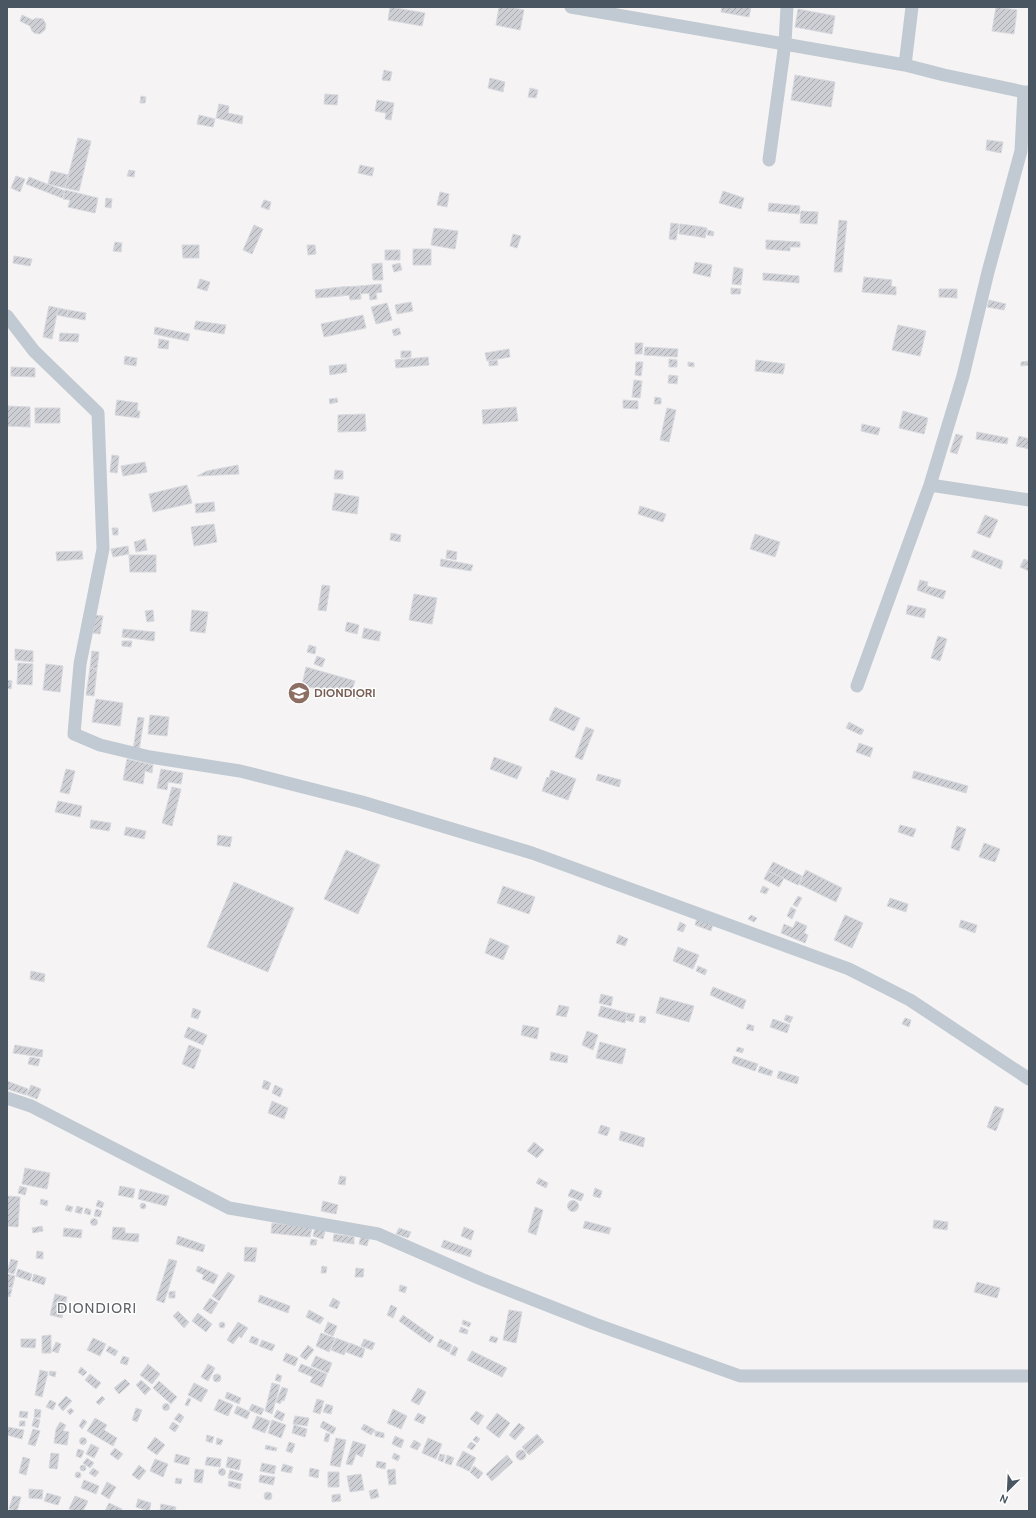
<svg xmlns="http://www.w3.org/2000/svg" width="1036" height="1518" font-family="Cabin,sans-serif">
  <defs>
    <pattern id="building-hatch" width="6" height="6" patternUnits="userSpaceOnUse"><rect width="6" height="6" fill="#cdcfd5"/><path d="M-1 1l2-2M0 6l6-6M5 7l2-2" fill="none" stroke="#a8abb0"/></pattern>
  </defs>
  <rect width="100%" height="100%" fill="#f5f3f3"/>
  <path fill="url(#building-hatch)" stroke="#d7d9de" d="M390 7 425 13 422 26 388 20Z
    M499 7H509L524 10 520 30 496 25Z
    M722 7H751L749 17 721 12Z
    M996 7 1017 10 1014 34 992 31Z
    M798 9 835 16 832 34 795 27Z
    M22 15 33 20 36 18 43 19 46 24 45 30 40 34 34 33 32 31 30 26 20 21Z
    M384 70 392 72 390 81 382 80Z
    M795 75 835 82 831 107 791 100Z
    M490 78 505 82 503 92 488 88Z
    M530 88 538 90 536 98 528 97Z
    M325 94 338 95 337 105 324 104Z
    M141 96 146 97 145 103H140Z
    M377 100 394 103 391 120 385 119 386 113 375 111Z
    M219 104 229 106 228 113 243 116 242 124 216 118Z
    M199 115 215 119 213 127 197 124Z
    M78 138 91 141 79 191 65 188Z
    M987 140 1003 142 1001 153 986 150Z
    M360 165 374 168 372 176 358 173Z
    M129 170 135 171 134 177 127 176Z
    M51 171 69 175 65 188 48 184Z
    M16 176 25 179 20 192 11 188Z
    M29 177 65 191 62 198 26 184Z
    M65 190 98 198 95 213 68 207 70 200 63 199Z
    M723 191 744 198 741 209 719 203Z
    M440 192 449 194 447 207 437 205Z
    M106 198 112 199 111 208 105 207Z
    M264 200 271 202 269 210 261 207Z
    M769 203 800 206 799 214 768 211Z
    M801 211 818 212 817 224 800 223Z
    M839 220 847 221 842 272H834Z
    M671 223 679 224 676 240 669 239Z
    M680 224 696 226 695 236 679 234Z
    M254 225 263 229 252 254 243 250Z
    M696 226 707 228 705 238 695 236Z
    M434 228 458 231 455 249 431 245Z
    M708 230 714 232 713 236 707 235Z
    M513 234 521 236 517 248 510 246Z
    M766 240 800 242V247H790V251L766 249Z
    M115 242 122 243 121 252 113 251Z
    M182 245H199V258H183Z
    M307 245H315L316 254 308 255Z
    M413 249H431V265H413Z
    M385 250H400V260H385Z
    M14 256 32 259 30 266 13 263Z
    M695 262 712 265 710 277 693 273Z
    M382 263 383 280H373L372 264Z
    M400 263 402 270 394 272 392 265Z
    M734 267 743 269 741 285 732 284Z
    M763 273 799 276V283L763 280Z
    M864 277 892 280 891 286 896 287V295L862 292Z
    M200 279 210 282 207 291 197 288Z
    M381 284 382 292 376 293 377 299 370 300 369 293 360 294V286Z
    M360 286 361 299 350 300 349 295 341 296V287Z
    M341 287V296L316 298 315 290Z
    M731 288 741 289 740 294H731Z
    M939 289H957V298L939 297Z
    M989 300 1006 304 1004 310 987 307Z
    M411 302 413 311 397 314 395 305Z
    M387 303 392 320 376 324 371 307Z
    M49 306 58 308 52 339 43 337Z
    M58 308 68 310 67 317 57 315Z
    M68 310 86 313 85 320 67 317Z
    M363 315 366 328 324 337 321 324Z
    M196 321 226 325 224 334 194 329Z
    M898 325 926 331 920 356 892 350Z
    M155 327 190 334 188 341 154 334Z
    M399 328 401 334 394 336 392 330Z
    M60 333 79 334 78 342 59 341Z
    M159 339 169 341 168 349 158 348Z
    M635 343H643L642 354H635Z
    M645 347 678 349 677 357 644 355Z
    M509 349 510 357 487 361 485 353Z
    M401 351H411V357L401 358Z
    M125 356 130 357 129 365 124 364Z
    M130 357 137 358 136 366 129 365Z
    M428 357 429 365 396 368 395 360Z
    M669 359 677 360V367H669Z
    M497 360 498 365 489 366V361Z
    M756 360 785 364 783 374 755 371Z
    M1029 361V365L1021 366V362Z
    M636 362H643L641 376 635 375Z
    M688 362 694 363V367L688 366Z
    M346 364 347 372 330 375 329 366Z
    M11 367 35 368V377L11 376Z
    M669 375 678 376 677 384 668 383Z
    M634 380 642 381 640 398 632 397Z
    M655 397 661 398V404H654Z
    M337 398 338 402 330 404 329 399Z
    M117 400 138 403 137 411H140L139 418 115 415Z
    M623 400 638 401V409L623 408Z
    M7 406 30 407V427L7 426Z
    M516 407 518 421 483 424 482 410Z
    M35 408H60V423H35Z
    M667 408 676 410 669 442 660 440Z
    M903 411 928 418 924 434 899 428Z
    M365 414 366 431 338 432V415Z
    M862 424 880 428 878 435 861 431Z
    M977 432 1008 438 1007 444 976 439Z
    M956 434 963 436 957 454 950 452Z
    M1019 436 1029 439V449L1016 446Z
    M112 455 119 456 117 473 110 472Z
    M145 462 147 472 123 476 121 466Z
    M238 465 239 474 197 476 207 471Z
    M335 470 343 471V479H334Z
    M187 485 192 503 153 512 149 494Z
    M335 493 359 497 357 514 332 510Z
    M214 502 215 511 196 513 195 504Z
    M640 506 666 514 663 522 638 514Z
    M985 515 998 520 990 538 977 533Z
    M214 524 217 542 194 546 191 527Z
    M112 528H118V535H113Z
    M391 533 401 535 400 542 390 540Z
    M755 534 780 542 775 557 750 549Z
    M145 539 147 550 136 552 134 542Z
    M128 546 129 554 113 557 111 549Z
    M447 550 457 552 456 560 446 558Z
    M974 550 1003 561 1001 569 971 557Z
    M82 551 83 559 57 561 56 552Z
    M129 555H156V572H130Z
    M441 559 473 565 471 571 440 566Z
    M1024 559 1029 561V571L1020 567Z
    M920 580 928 582 925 593 917 590Z
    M322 585 330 586 326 611 318 610Z
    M927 586 946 591 943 599 925 593Z
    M414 594 437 598 432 624 409 620Z
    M908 605 926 609 924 618 906 614Z
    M153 610 154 621 147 622 145 611Z
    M192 610 208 612 205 633 190 631Z
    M95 615 103 616 100 634 93 633Z
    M347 622 359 625 357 634 345 631Z
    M364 628 381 632 379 641 362 638Z
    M123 629 155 632 154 641 122 637Z
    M938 636 947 639 940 661 931 658Z
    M122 641H132L131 647 122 646Z
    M309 645 316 647 315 654 307 652Z
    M15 649 33 651V662L15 660Z
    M92 651 99 652 97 669 90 668Z
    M317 656 325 659 322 667 314 664Z
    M18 663 33 664 32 685 17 684Z
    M46 664 63 666 60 692 43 690Z
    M306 667 355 681 349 698 302 685Z
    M90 668 97 669 94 696 86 695Z
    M7 680 12 681 11 689 7 688Z
    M356 692 361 694 358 699 354 697Z
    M96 699 123 703 120 726 92 722Z
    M555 707 580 718 574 731 549 720Z
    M150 715 169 717 167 736 148 734Z
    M138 717 144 718 139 751 133 750Z
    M849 722 864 730 861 735 846 728Z
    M586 727 594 730 582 760 575 757Z
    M859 743 873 748 870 757 856 752Z
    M494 757 522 767 517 779 490 769Z
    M127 759 153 765 152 773 145 771 143 784 123 780Z
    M66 769 75 771 69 794 60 792Z
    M161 769 183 773 181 784 168 782 167 790 157 788Z
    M551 770 576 779 568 800 542 791 547 777 549 778Z
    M914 771 968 786 966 793 912 778Z
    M598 774 621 780 619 787 596 780Z
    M172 787 181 789 172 826 162 823Z
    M58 801 82 806 80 817 55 812Z
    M91 820 111 823 109 831 90 828Z
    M900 825 916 829 913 837 898 832Z
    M957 826 966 829 959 851 951 848Z
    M126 827 146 831 144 839 124 835Z
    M218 835 232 837 230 847 217 845Z
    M984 843 1000 849 995 862 979 857Z
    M346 850 380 865 358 914 324 899Z
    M773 862 802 876 798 885 768 871Z
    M806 870 842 888 836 902 799 884Z
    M768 871 784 878 779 887 764 879Z
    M234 882 294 908 268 972 207 947Z
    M503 886 535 897 529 914 497 903Z
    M763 886 769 889 766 894 760 892Z
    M798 896 802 898 797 907 793 905Z
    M890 898 908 904 906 912 887 906Z
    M791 907 796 910 792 919 787 916Z
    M751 915 757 918 754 922 748 919Z
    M845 915 863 923 852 948 834 940Z
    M697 918 713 924 711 931 695 925Z
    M961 920 977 925 975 933 959 927Z
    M796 921 807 926 804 933 808 935 805 943 781 933 784 924 793 928Z
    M680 922 686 925 683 932 677 930Z
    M619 935 628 939 625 946 616 943Z
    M490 938 509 946 503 960 485 953Z
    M678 947 699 955 693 969 673 961Z
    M698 966 707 970 705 975 696 971Z
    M31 971 45 974 44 982 30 979Z
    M713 987 746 1000 743 1009 710 995Z
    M601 994 613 997 611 1006 599 1003Z
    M660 997 694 1006 689 1022 656 1013Z
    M559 1005 569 1007 566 1017 556 1015Z
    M601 1006 627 1013 625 1023 598 1016Z
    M193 1008 201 1011 198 1019 191 1017Z
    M627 1013 635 1014 633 1022 626 1020Z
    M786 1015 793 1017 790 1023 784 1020Z
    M640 1016 646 1017 645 1023 639 1022Z
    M905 1018 911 1020 909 1027 902 1024Z
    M773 1019 790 1025 787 1033 770 1027Z
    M748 1024 754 1026 753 1031 746 1029Z
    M523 1025 539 1028 537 1039 521 1035Z
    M188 1027 207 1035 203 1045 184 1037Z
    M587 1031 598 1035 593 1050 582 1045Z
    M600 1042 626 1049 622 1064 596 1058Z
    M15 1045 43 1050 42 1057 13 1053Z
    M189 1045 201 1050 194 1069 182 1064Z
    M738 1047 744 1049 742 1053 736 1051Z
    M551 1052 568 1056 567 1063 550 1060Z
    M734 1056 758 1064 755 1071 732 1063Z
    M30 1057 40 1059 38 1066 28 1064Z
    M760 1066 773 1071 771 1076 758 1072Z
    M779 1071 799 1077 797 1084 777 1078Z
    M264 1080 271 1083 268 1090 262 1088Z
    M7 1081 28 1089 26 1095 7 1089Z
    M31 1085 41 1089 37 1099 27 1095Z
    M275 1085 283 1089 280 1097 272 1093Z
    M272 1101 288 1108 284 1119 268 1113Z
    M995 1106 1004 1109 996 1131 987 1127Z
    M601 1125 610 1128 607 1136 598 1133Z
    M621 1131 645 1138 643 1147 619 1140Z
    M534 1142 544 1150 537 1158 527 1151Z
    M25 1168 50 1173 47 1189 22 1184Z
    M340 1176 346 1177 345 1185 338 1184Z
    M539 1178 548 1183 546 1188 536 1183Z
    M20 1186 27 1188 25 1195 18 1193Z
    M120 1186 135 1189 133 1198 118 1195Z
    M595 1188 602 1191 600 1198 593 1196Z
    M140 1189 169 1196 166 1206 138 1199Z
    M571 1189 584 1194 581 1201 568 1196Z
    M7 1196 20 1197 18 1227 7 1226Z
    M41 1199 48 1201 47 1206 40 1204Z
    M98 1200 104 1203 102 1208 96 1206Z
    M567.5 1206a5.5 5.5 0 1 1 11 0a5.5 5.5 0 1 1-11 0Z
    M323 1201 338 1205 336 1214 321 1211Z
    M140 1206a3 3 0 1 1 6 0a3 3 0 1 1-6 0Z
    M67 1205 73 1207 71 1212 65 1210Z
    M77 1206 83 1208 81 1214 75 1212Z
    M535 1207 543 1210 536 1235 528 1232Z
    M86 1208 91 1210 90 1215 84 1213Z
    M96 1209 102 1211 100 1217 94 1216Z
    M90.5 1222a3.5 3.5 0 1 1 7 0a3.5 3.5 0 1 1-7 0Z
    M934 1220 948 1222 947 1230 933 1228Z
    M585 1221 611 1228 609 1234 583 1228Z
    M272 1223 312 1227 310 1237 271 1233Z
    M42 1226 43 1231 33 1233 32 1228Z
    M113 1227 125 1228V1233L139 1234 138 1242 112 1239Z
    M464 1227 474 1231 471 1240 461 1236Z
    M64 1228 82 1230 81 1238 63 1236Z
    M315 1228 325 1231 323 1239 313 1236Z
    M399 1228 411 1232 408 1238 396 1234Z
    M334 1234 354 1237V1244L333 1241Z
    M178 1236 205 1245 203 1252 176 1244Z
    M361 1236 369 1238 367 1246 359 1244Z
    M311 1239 317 1240 316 1245H310Z
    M444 1240 472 1250 470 1257 441 1247Z
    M245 1247 257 1248 255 1262 244 1261Z
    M37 1251 43 1252V1259L36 1258Z
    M11 1259 18 1261 14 1274 7 1272Z
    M169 1259 177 1261 164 1303 156 1300Z
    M198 1266 218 1275 214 1284 202 1279 204 1275 196 1271Z
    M322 1266 327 1267 326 1273H321Z
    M356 1268 364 1269 363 1277H355Z
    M18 1269 32 1274 30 1281 16 1276Z
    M228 1272 235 1276 219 1301 212 1296Z
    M7 1274 15 1276 12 1288 7 1287Z
    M34 1274 46 1278 44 1285 32 1281Z
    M977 1282 1000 1288 997 1298 974 1292Z
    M400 1285 407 1287 405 1293 399 1291Z
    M7 1288 12 1289 10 1297 7 1296Z
    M175 1291V1298H169V1292Z
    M55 1294 67 1297 62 1318 50 1315Z
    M260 1295 290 1306 288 1313 258 1302Z
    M210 1298 218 1303 211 1314 203 1309Z
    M333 1298 340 1302 337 1309 329 1306Z
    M391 1305 397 1308 393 1318 387 1315Z
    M309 1310 324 1318 320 1324 306 1317Z
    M509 1310 522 1312 516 1343 503 1340Z
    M178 1311 189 1322 184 1328 173 1316Z
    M198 1313 212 1324 206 1332 192 1321Z
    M403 1315 434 1337 430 1343 399 1321Z
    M463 1320 471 1323 469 1327 462 1324Z
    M238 1322 248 1328 241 1338 239 1336 233 1344 227 1340Z
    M328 1322 337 1326 333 1336 324 1332Z
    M219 1325a3 3 0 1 1 6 0a3 3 0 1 1-6 0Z
    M461 1327 468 1330 467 1334 459 1332Z
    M321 1333 335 1338 329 1352 316 1346Z
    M51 1335V1353H42V1336Z
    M252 1336 259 1339 257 1345 249 1342Z
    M491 1336 498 1338 496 1343 489 1341Z
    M93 1338 106 1344 100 1356 87 1350Z
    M336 1338 349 1343 344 1355 331 1350Z
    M21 1339H36L35 1348 21 1347Z
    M364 1339 375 1343 372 1350 361 1346Z
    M440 1339 452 1345 449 1352 437 1346Z
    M262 1340 275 1345 272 1351 259 1346Z
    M56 1342 61 1344 58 1353 52 1351Z
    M350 1343 365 1349 362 1358 346 1352Z
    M308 1345 314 1350 306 1360 300 1356Z
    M109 1346 118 1351 115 1356 106 1351Z
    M454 1346 458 1348 455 1356 450 1354Z
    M472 1351 507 1368 502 1377 467 1360Z
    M286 1353 298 1358 295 1366 283 1361Z
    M123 1356 129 1358 127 1365 120 1363Z
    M316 1356 332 1363 328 1373 311 1366Z
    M148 1364 160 1374 152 1384 140 1375Z
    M208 1364 215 1368 208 1381 201 1377Z
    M301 1364 327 1374 322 1387 310 1382 313 1377 298 1371Z
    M81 1367 87 1372 83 1376 78 1372Z
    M40 1370 48 1372 42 1397 35 1395Z
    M50 1371 56 1372 55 1377 49 1375Z
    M90 1374 101 1383 96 1389 85 1380Z
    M277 1374 282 1376 280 1382 275 1380Z
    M213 1378a4 4 0 1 1 8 0a4 4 0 1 1-8 0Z
    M125 1379 130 1384 119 1394 114 1388Z
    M141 1380 151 1389 145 1395 136 1385Z
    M159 1381 177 1397 171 1404 153 1388Z
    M194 1383 208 1390 201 1402 188 1395Z
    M272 1383 280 1385 272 1414 265 1411Z
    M282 1387 288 1389 284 1401 282 1400 280 1404 276 1402Z
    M418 1388 426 1392 419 1405 411 1401Z
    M227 1392 241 1398 239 1404 225 1398Z
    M66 1396 72 1401 63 1411 58 1405Z
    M102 1396 105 1399 99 1405 96 1402Z
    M188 1398 191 1399 188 1406 185 1405Z
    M219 1399 233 1405 228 1416 214 1410Z
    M317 1399 324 1401 320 1414 313 1412Z
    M50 1400 56 1403 53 1410 46 1407Z
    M162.5 1407a3.5 3.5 0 1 1 7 0a3.5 3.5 0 1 1-7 0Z
    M252 1404 264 1409 261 1415 249 1410Z
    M326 1404 333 1406 331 1414 323 1412Z
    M237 1406 250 1412 247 1419 234 1413Z
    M71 1408 74 1411 70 1415 67 1411Z
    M136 1408 142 1410 137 1422 132 1420Z
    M35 1409 41 1410 40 1418 34 1417Z
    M393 1409 407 1416 401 1429 387 1423Z
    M277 1410 285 1414 282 1421 274 1417Z
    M20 1411 28 1412 27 1418 19 1417Z
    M476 1411 484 1416 478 1425 470 1419Z
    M179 1413 184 1417 180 1423 174 1419Z
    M418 1413 426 1417 423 1424 414 1420Z
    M497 1413 510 1423 499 1438 486 1428Z
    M257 1416 270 1421 265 1433 252 1428Z
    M295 1416 309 1418 307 1426 293 1424Z
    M34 1418 40 1420 38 1428 32 1426Z
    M95 1418 107 1425 104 1430 117 1438 113 1446 87 1431Z
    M83 1419 87 1422 82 1429 79 1426Z
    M272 1420 286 1425 281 1438 268 1433Z
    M20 1421H25V1426H19Z
    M323 1421 336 1428 333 1434 320 1427Z
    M60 1422 66 1425 63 1431 69 1432 67 1445 54 1443 56 1429Z
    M173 1422 179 1426 175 1432 169 1428Z
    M519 1423 525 1428 515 1440 509 1435Z
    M364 1424 375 1430 371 1435 361 1429Z
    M294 1425 307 1429 305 1437 292 1433Z
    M7 1427 24 1430 22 1439 7 1435Z
    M33 1429 40 1431 35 1446 28 1444Z
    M375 1431 384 1433V1438L375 1436Z
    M326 1433 330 1434 328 1442 324 1441Z
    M537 1434 544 1442 529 1455 522 1447Z
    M207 1435 214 1437 212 1443 206 1441Z
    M395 1436 404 1440 401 1448 392 1444Z
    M476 1436 480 1439 477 1443 473 1440Z
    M155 1437 165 1445 157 1455 147 1448Z
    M79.5 1441a3.5 3.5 0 1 1 7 0a3.5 3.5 0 1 1-7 0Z
    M217 1438 223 1440 221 1445 216 1444Z
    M336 1438 346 1440 340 1467 330 1465Z
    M428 1438 442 1444 436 1459 422 1453Z
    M414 1440 421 1444 417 1450 410 1447Z
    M353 1441 366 1445 362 1457 356 1454 352 1465 346 1464Z
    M289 1442 295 1444 292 1453 286 1451Z
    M471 1442 476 1445 472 1450 467 1447Z
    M91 1444 99 1448 94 1458 86 1454Z
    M266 1445 277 1448 276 1451 265 1449Z
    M115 1448 123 1454 118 1460 110 1454Z
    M78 1449 84 1451 81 1458 76 1456Z
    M516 1455a5 5 0 1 1 10 0a5 5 0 1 1-10 0Z
    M463 1451 476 1458 469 1471 456 1465Z
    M51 1453 59 1454 57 1469 49 1468Z
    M394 1453 400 1456 398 1461 392 1458Z
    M176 1454 190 1458 188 1465 174 1462Z
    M440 1454 445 1455 443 1462 438 1460Z
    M447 1455 454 1458 451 1465 445 1463Z
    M507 1455 513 1462 492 1481 486 1474Z
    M23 1457 30 1459 26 1475 19 1473Z
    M207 1457 221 1459 220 1467 205 1465Z
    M228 1457 241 1460 239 1470 226 1467Z
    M87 1458 94 1463 90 1468 83 1463Z
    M155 1459 168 1464 163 1477 150 1471Z
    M377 1461 386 1463 385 1469 376 1467Z
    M262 1463 276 1466 274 1474 260 1471Z
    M283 1464 293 1467 291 1473 281 1471Z
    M80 1468a3 3 0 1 1 6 0a3 3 0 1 1-6 0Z
    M139 1465 146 1471 139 1480 132 1475Z
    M474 1466 483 1473 478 1479 470 1472Z
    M93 1468 99 1472 95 1477 89 1473Z
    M310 1468 319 1470 318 1478 309 1476Z
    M218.5 1472a3.5 3.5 0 1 1 7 0a3.5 3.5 0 1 1-7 0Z
    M195 1469 204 1470 202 1483 194 1482Z
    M395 1469 396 1484 389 1485 387 1470Z
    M230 1470 243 1474 241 1481 228 1478Z
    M328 1472H339V1487H328Z
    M75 1475a3 3 0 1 1 6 0a3 3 0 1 1-6 0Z
    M361 1474 364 1490 350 1492 347 1476Z
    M260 1475 275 1477 273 1485 259 1482Z
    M176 1478 182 1479 181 1484 175 1483Z
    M84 1480 99 1486 96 1494 81 1488Z
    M229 1481 241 1484 240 1489 228 1486Z
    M107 1482 116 1487 109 1499 101 1494Z
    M29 1489 43 1490 42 1499 29 1498Z
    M377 1489 379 1497 371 1499 369 1491Z
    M264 1496a4 4 0 1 1 8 0a4 4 0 1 1-8 0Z
    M47 1493 61 1497 58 1505 44 1501Z
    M340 1494 341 1501 332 1502V1495Z
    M13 1496 21 1497 17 1511 9 1509Z
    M75 1496 88 1501 83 1511H74L69 1509Z
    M138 1499 151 1503 149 1511 136 1507Z
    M109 1503 122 1509 121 1511H105Z
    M161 1504 176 1507 175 1511H160Z"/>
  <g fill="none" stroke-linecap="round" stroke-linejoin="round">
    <path stroke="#c1cad2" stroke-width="13" d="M571 7 905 65 944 75 1024 92 1029 95
      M905 65 912 7
      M769 160 785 43 787 7
      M7 316 34 351 98 413 103 549 80 664 74 734 100 745 150 757 240 771 362 802 532 853 849 969 910 1000 1029 1079
      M930 485 1029 500
      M857 686 930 485 963 376 988 272 1021 151 1024 92H1029
      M7 1098 31 1106 229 1208 378 1234 481 1279 595 1324 740 1376H1029"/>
  </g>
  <defs>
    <g id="school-disc" transform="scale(1.15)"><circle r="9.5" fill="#8d6e63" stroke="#fff"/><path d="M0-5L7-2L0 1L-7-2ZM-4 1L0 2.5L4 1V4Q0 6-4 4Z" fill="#fff"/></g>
  </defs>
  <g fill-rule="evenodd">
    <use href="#school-disc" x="299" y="693"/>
  </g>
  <g text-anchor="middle" stroke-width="3" stroke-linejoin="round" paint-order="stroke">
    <g font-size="12" font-weight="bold" fill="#785e54" stroke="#fff" text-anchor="start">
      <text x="314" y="697">DIONDIORI</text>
    </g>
    <g font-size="14" letter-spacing="1" fill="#5f6368" stroke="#fff">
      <text x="97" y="1313">DIONDIORI</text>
    </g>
  </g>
  <rect width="1036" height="1518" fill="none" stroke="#4a5661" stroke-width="16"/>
  <g transform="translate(1008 1490) rotate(204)" stroke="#ffffff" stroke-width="3" paint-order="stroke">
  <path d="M0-3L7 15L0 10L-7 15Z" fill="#4a5661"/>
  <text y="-6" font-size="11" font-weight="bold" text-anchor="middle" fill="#4a5661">N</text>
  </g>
</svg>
